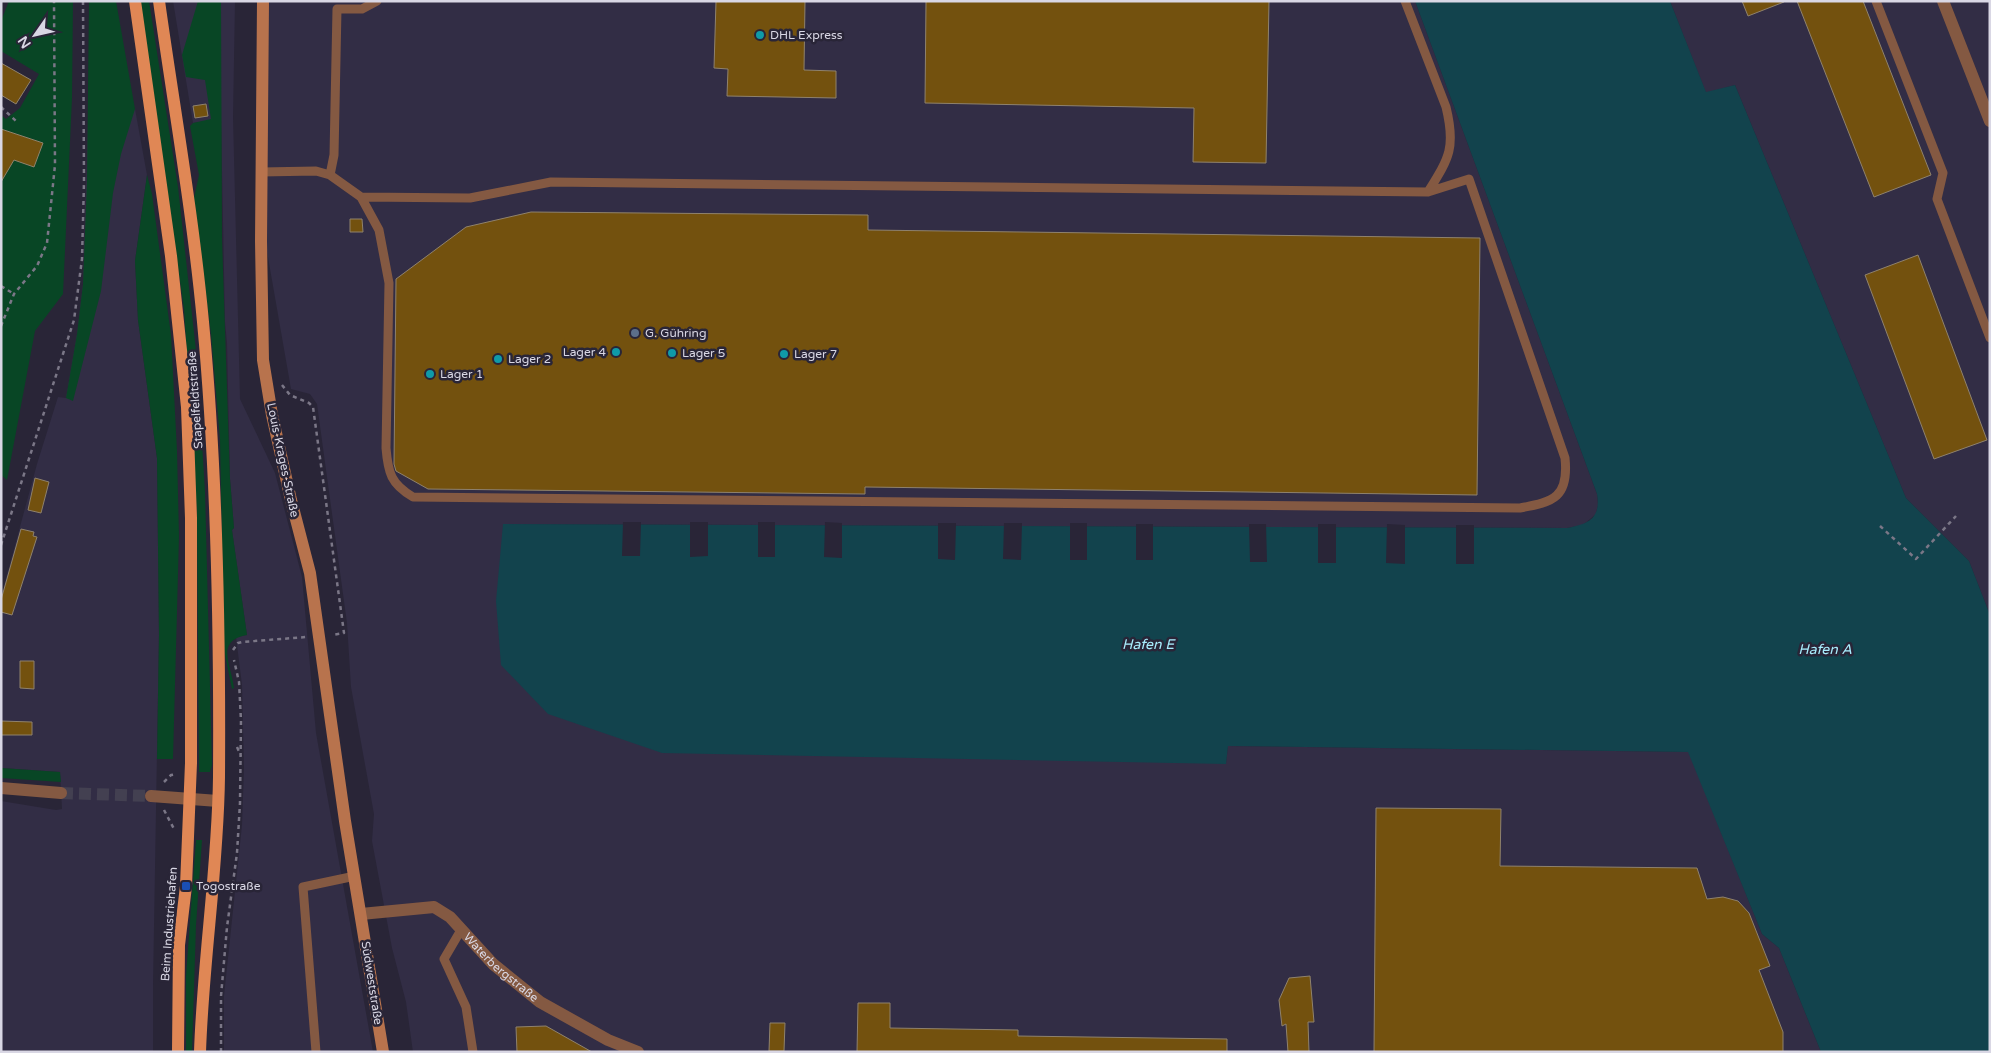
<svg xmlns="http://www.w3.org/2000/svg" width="1991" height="1053" font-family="'Varela Round',sans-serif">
  <rect width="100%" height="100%" fill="#292537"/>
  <path fill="#322d45" d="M173 1H235L233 117 240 399 275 473 302 577 316 733 373 1052H224V996L242 825 244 768 242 685 236 637 247 635 232 530 234 528 230 479 227 343 225 322 221 119 193 123Z
    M267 1H1415L1597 494 1598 505 1596 514 1583 525 1567 528 504 524 1226 763 1228 746 1689 752 1762 934 1779 948 1821 1052H413L406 1002 392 948 372 841 374 814 351 687 347 623 317 404 310 394 291 389 265 240Z
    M1670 1H1990V615L1969 561 1906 498 1735 85 1706 93Z
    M135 109 147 175 135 261 138 320 157 458 159 634 153 986V1052H1V801L56 810 62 809 60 772 1 768V597L37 464 58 397 66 398 77 334 83 284 88 120Z"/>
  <path fill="#084625" d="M9 1H73L72 98 63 294 35 331 7 480 1 475V115L6 119 20 108 39 74 1 51V21Z
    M89 1H116L135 109 121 154 113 193 101 291 73 401 66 398 77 334 83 284 87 181Z
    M140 1H149L178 187 197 360 205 492 212 765 210 772H199L197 515 184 309Z
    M198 1H221L222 239 230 479 234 528 232 530 247 635C215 641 231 664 234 688L232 689 224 650 220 439 211 334 194 198 199 175 190 126 193 123 211 119 205 80 186 77 182 55Z
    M147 175 152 194 171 335 177 451 179 536 173 759H157L159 634 157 458 138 320 135 261Z
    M1 768 60 772 61 782 1 778Z
    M196 840H202L196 925 192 1052H186V976Z"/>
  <path fill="#12434d" d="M1415 1H1670L1706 92 1735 85 1906 498 1969 561 1990 615V1052H1821L1779 948 1762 934 1688 752 1228 746 1226 764 662 753 548 714 501 665 496 601 503 524 1567 528C1589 524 1601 518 1597 494Z"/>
  <path fill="#292537" d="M623 522H641L640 556H622Z
    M690 522H708V556L690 557Z
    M758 522H775V557H758Z
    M825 522 842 523V558L824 557Z
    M938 523H956L955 560 938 559Z
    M1004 523H1022L1021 560 1003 559Z
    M1070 523H1087V560H1070Z
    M1136 524H1153V560H1136Z
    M1249 524H1266L1267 562H1250Z
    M1318 524H1336V563H1318Z
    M1387 524 1405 525V564L1386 563Z
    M1456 525H1474V564H1456Z"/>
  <path fill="#73510e" stroke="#8f826d" d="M716 1H805L804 70 836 71V98L727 96 728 69 714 68Z
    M926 1H1269L1266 163 1193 162 1194 108 925 103Z
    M1742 1H1784V2L1748 16Z
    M1797 1H1863L1931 175 1874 197Z
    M1 63 31 80 16 104 1 95Z
    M206 104 208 116 195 118 193 106Z
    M1 129 43 143 34 167 14 160 1 182Z
    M531 212 868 215V230L1480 238 1477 495 865 487V494L428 489 396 471 394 464 396 279 466 227Z
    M350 219H362L363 232H350Z
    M1918 255 1987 440 1934 459 1865 275Z
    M35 478 49 482 41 513 28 510Z
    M21 529 34 532 33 536 37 537 12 615 1 612V600Z
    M20 661H34V689L20 688Z
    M1 721 32 722V735H1Z
    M1376 808 1501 809 1500 866 1697 868 1707 899 1723 897 1738 901 1749 913 1770 966 1759 970 1783 1032V1052H1374Z
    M1310 976 1314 1022H1308L1309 1052H1288L1286 1024 1282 1026 1279 1000 1289 978Z
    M858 1003H890V1028L1018 1030V1036L1227 1039V1052H857Z
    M770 1023H785L784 1051H769Z
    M546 1026 592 1052H517L516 1027Z"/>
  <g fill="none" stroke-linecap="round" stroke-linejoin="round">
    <path stroke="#434051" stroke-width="12" stroke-dasharray="12 6" stroke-linecap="butt" d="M61 793 151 796"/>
    <path stroke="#7b7787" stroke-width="2.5" stroke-dasharray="4 4" stroke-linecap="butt" d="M1 107 17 122
      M1 286 14 294
      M1 326 14 294 37 266 47 243 55 165 54 1
      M282 385 290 395 309 403 313 407 344 633 332 635
      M1880 526 1916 559 1956 516
      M1 545 74 320 82 259 84 182 83 1
      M233 650 238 643 242 642 306 637
      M237 747 241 756
      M164 782 171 775 177 774
      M164 810 174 829
      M221 1052V996L227 927 237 853 240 803 241 721 239 682 234 660"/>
    <path stroke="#845942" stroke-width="9" d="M1405 1 1446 107C1456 148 1449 158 1428 192
      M1876 1 1943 173 1937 199 1990 338
      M261 172 316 171 330 175 361 197 470 198 551 182 1428 192 1469 179 1565 458C1569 497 1554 502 1520 508L413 497C391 484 388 473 386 448L389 283 379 230 361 197
      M330 175 334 155 337 9H362L377 1
      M461 930 444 959 466 1007 473 1052
      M316 1052 303 887 355 876"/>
    <g stroke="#845942" stroke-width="12">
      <path d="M1943 1 1990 121"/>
      <path d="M1 788 61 793"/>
      <path d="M151 796 218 801"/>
      <path id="s1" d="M361 914 434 907 450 917 493 964 540 1002 608 1040 638 1052"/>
    </g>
    <path stroke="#b8734d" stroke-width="12" d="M263 1 261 241 263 360 272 415 291 500 310 573 345 821 383 1052"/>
    <path stroke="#e08755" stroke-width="12" d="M135 1 171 256 187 407 191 518V763L186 886 179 945 178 1052
      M159 1C174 108 193 214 203 322 217 472 220 625 219 777 218 868 203 960 200 1052"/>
  </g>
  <g fill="#0f9aa8" stroke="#292537" stroke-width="2">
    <circle cx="760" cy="35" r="5"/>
    <circle cx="616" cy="352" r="5"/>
    <circle cx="672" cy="353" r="5"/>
    <circle cx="784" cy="354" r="5"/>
    <circle cx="498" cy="359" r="5"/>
    <circle cx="430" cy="374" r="5"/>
  </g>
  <circle fill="#5c6f8a" stroke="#292537" stroke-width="2" cx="635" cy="333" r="5"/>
  <rect fill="#1a4fb4" stroke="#292537" stroke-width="2" x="181" y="881" width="10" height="10" rx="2.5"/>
  <g text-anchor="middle" stroke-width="5" stroke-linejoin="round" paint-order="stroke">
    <g font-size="12" fill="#d9d7e4" stroke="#292537" text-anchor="start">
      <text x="770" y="39">DHL Express</text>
      <text x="645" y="337">G. Gühring</text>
      <text x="606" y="356" text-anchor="end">Lager 4</text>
      <text x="682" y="357">Lager 5</text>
      <text x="794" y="358">Lager 7</text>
      <text x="508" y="363">Lager 2</text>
      <text x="440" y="378">Lager 1</text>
      <text x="196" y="890">Togostraße</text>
    </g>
    <g font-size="12" fill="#d9d7e4" stroke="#292537">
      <text transform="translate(195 400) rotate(-94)" y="4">Stapelfeldtstraße</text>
      <text transform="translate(283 460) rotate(78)" y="4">Louis-Krages-Straße</text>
      <text transform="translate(169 924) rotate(-86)" y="4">Beim Industriehafen</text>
      <text dy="4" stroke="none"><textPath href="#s1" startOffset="164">Waterbergstraße</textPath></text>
      <text transform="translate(372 983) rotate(81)" y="4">Südweststraße</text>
    </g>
    <g font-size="14" font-style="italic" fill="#a8edfd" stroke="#292537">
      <text x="1148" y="649">Hafen E</text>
      <text x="1825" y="654">Hafen A</text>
    </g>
  </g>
  <rect width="1991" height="1053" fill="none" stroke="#d9d7e4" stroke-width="5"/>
  <g transform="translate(35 35) rotate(236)" stroke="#292537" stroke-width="4" paint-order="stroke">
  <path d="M0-4L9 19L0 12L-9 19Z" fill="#d9d7e4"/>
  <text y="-8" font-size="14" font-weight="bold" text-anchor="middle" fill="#d9d7e4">N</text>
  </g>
</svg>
